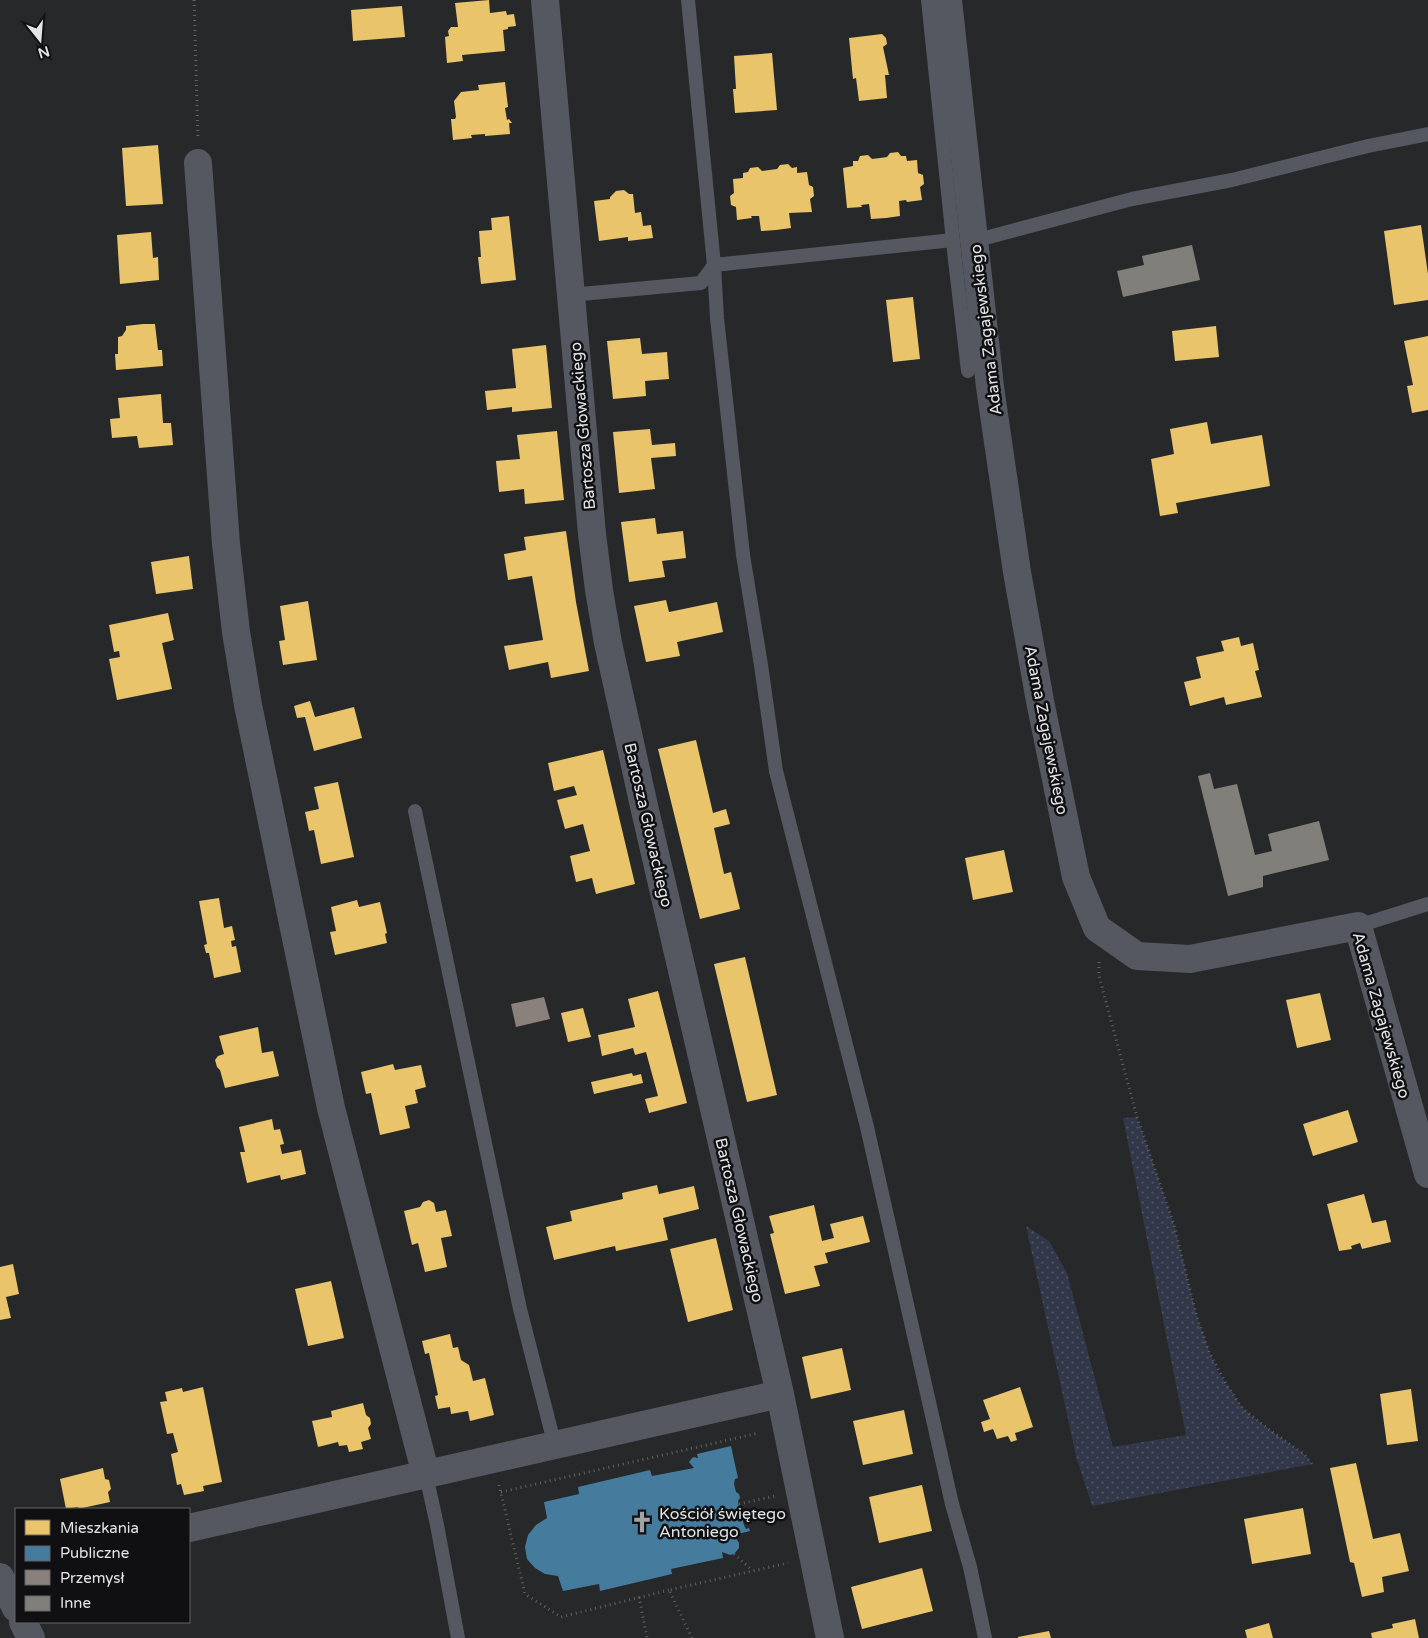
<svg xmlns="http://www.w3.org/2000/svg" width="1428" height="1638" font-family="'Varela Round',sans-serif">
  <defs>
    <pattern id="grass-dots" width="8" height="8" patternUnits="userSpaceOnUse" patternTransform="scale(1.25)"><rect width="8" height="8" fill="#323849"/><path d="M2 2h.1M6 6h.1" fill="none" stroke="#505563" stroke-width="1.8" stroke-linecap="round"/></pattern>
  </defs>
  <rect width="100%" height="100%" fill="#27282a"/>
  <path fill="url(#grass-dots)" d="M1137 1117 1174 1225 1196 1314 1209 1351 1217 1370 1243 1409 1271 1431 1304 1454 1312 1464 1092 1506 1076 1456 1026 1226 1049 1241 1067 1273 1113 1447 1186 1435 1123 1118Z"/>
  <path fill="#e9c46a" d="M489 0 490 13 506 11 507 15 514 14 516 26 508 27V29L503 30 505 51 462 55 463 61 447 63 445 37 449 36 448 31 451 27H458L455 3Z
    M402 6 405 37 353 41 351 10Z
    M882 34 886 38 887 44 883 47 889 75H885L887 98 859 101 856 78 853 79 849 38Z
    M772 53 777 110 735 113 733 89H736L734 56Z
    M505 82 508 107 505 108 507 120 509 119 512 123H509L510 134 485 136V134L471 135 472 138 453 140 451 119H455L456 117 454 101 461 92 479 90 478 85Z
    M158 145 163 204 126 206 122 148Z
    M898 152 901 156H906L907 161 917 160 918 173 923 175 924 184 920 187 922 200 907 202 906 200 899 201 900 216 886 218 871 219 869 204 861 205 862 207 847 208 843 168 853 166V161H858L860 156 868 155 872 159 880 158 887 157 890 153Z
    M788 164 792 168 797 167V173L807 172 809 185 813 187 814 196 810 199 812 212 789 213 791 228 776 230 761 231 759 216H751L752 218 737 220 736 207 731 205 730 196 734 193 733 179 743 178V173L748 172 750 168 758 167 762 171 777 169 780 165Z
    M624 190 629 194H633L635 213 641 212 643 226 651 225 653 238 628 241V237L599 241 594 201 610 199V197L616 191Z
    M509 216 516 280 481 284 478 257H481L479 231 492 230 491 218Z
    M1421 225 1428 274V300L1394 305 1384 231Z
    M151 232 153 258 158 257 159 280 120 284 117 235Z
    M913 297 920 359 893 362 886 300Z
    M143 324H155L158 350H162L163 366 116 370 115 354H118V337L122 336 126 330V326Z
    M1216 326 1219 357 1175 361 1172 331Z
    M1428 336V410L1412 413 1407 386 1413 385 1404 341Z
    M640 338 642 354 667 352 669 379 645 381 646 396 613 399 607 341Z
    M546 345 552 408 512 412V407L487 410 485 391 516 388 512 349Z
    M161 394 163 423H171L173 445 139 448 137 436 112 438 110 419 120 418 118 398Z
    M1207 422 1211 444 1262 435 1270 486 1176 503 1178 513 1160 516 1151 459 1174 454 1170 429Z
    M650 429 652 445 675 443 676 456 651 458 655 489 619 493 613 432Z
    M557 431 564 500 525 504 524 489 499 492 496 461 520 459 517 435Z
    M655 518 657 534 683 531 686 558 662 561 665 577 629 582 621 522Z
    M566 531 576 602 589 671 551 678 548 662 509 670 504 646 543 640 532 576 508 580 504 554 526 550 524 537Z
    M189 556 193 589 156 594 151 562Z
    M666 600 669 612 717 602 723 632 677 642 680 656 646 662 634 606Z
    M308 601 317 660 283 665 279 641 285 640 280 606Z
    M168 613 174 640 162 643 172 689 117 700 109 659 120 657 119 651 114 652 109 625Z
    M1239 637 1241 646 1253 643 1259 670 1255 671 1262 697 1226 705 1224 697 1190 706 1184 682 1201 678 1196 657 1224 651 1221 641Z
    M310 701 315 717 354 707 362 738 314 751 305 717 297 718 294 706Z
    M696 740 713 813 726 809 730 824 714 828 724 874 731 872 740 909 700 919 658 749Z
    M603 750 635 884 596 894 592 878 576 882 570 856 590 851 583 824 565 829 557 800 577 795 574 786 554 791 548 763Z
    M338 782 354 857 321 864 314 830 309 831 305 812 319 809 314 787Z
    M1004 850 1013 892 973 900 965 858Z
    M219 898 224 928 232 926 235 940 231 941 232 947 236 946 241 972 214 978 209 953H206L204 945 207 944 199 901Z
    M357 900 359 907 380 902 387 933 385 934 387 943 335 955 330 932 336 931 331 907Z
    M745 957 777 1095 747 1102 714 964Z
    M658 991 687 1103 649 1113 645 1099 658 1096 646 1052 635 1055 633 1048 602 1056 598 1035 635 1027 628 999Z
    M1320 993 1331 1040 1297 1048 1286 1000Z
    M583 1008 591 1037 568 1042 561 1013Z
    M258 1027 262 1053 273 1051 279 1076 225 1088 220 1070 217 1067 215 1060 218 1056 224 1054 219 1036Z
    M393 1064 395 1070 421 1065 426 1087 415 1090 418 1103 405 1106 410 1128 380 1135 371 1093 366 1094 361 1072Z
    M632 1073 633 1076 641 1074 643 1083 594 1094 591 1082Z
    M1348 1110 1358 1142 1313 1156 1303 1124Z
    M272 1119 274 1130 280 1129 284 1144 280 1145 282 1154 301 1150 306 1174 281 1180 280 1175 247 1183 240 1152H245L239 1127Z
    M657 1185 659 1194 694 1186 699 1209 663 1218 668 1240 616 1251 615 1246 554 1260 546 1227 572 1221 570 1211 623 1199 622 1193Z
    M1364 1194 1372 1223 1386 1220 1391 1242 1362 1249 1360 1243 1351 1246 1352 1249 1339 1251 1327 1204Z
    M429 1200 434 1203 436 1212 446 1210 452 1236 441 1238 447 1267 425 1272 418 1243 412 1245 404 1211 420 1207 423 1202Z
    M814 1205 822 1241 834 1238 830 1224 863 1216 870 1242 825 1253 828 1263 814 1266 820 1286 785 1294 770 1234 774 1233 769 1216Z
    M716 1238 733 1310 688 1322 670 1249Z
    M13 1264 19 1294 6 1297 11 1318 0 1320V1267Z
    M331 1281 344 1338 308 1346 295 1289Z
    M450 1334 453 1348 458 1347 461 1360 469 1365 473 1381 485 1378 494 1415 470 1421 468 1411 451 1414 450 1407 438 1409 435 1396 438 1395 429 1353 425 1354 422 1341Z
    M842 1348 851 1390 811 1399 802 1357Z
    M203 1387 222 1482 203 1486 204 1491 184 1495 181 1484 177 1485 171 1454 178 1452 173 1433 167 1434 160 1402 167 1401 165 1392 182 1388 183 1392Z
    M1020 1387 1033 1427 1015 1433 1017 1440 1011 1442 1008 1436 997 1439 993 1429 984 1432 981 1422 990 1419 983 1400Z
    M1411 1389 1418 1441 1387 1445 1380 1394Z
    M363 1403 366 1415 370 1418 371 1424 368 1428 371 1439 361 1442 363 1449 349 1452 347 1445 339 1446 338 1442 318 1447 312 1421 332 1417 331 1411Z
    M904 1410 913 1454 863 1465 853 1421Z
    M1356 1463 1373 1539 1400 1533 1409 1571 1382 1577 1384 1592 1362 1597 1354 1563 1350 1562 1330 1468Z
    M103 1468 105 1479 109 1480 111 1489 108 1492 110 1502 78 1509V1507L66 1509 60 1479Z
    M922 1485 932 1531 879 1543 869 1497Z
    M1303 1508 1311 1554 1252 1564 1244 1519Z
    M922 1568 933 1611 862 1629 851 1587Z
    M1415 1619 1419 1638H1372L1371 1633 1393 1628 1392 1624Z
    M1269 1623 1273 1638H1247L1245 1630Z
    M1049 1631 1051 1638H1018V1637Z"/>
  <path fill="#457b9d" d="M731 1446 738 1478 735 1479 734 1484 736 1492 739 1494 740 1498 738 1501 739 1508 743 1509 744 1515 742 1518 744 1525 746 1529 749 1528 750 1531 734 1535 739 1543V1548L734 1554 730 1555 722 1552 723 1558 671 1569 672 1574 600 1591 599 1584 563 1591 558 1576 545 1574 535 1568 527 1559 525 1547 528 1535 536 1525 547 1518 544 1502 579 1494 578 1487 650 1470 652 1476 694 1468 689 1462 693 1457 698 1458 697 1454Z"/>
  <path fill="#8a817c" d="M544 997 550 1019 516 1027 511 1004Z"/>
  <path fill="#807f79" d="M1192 245 1200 280 1123 297 1117 271 1144 265 1142 256Z
    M1210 773 1214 789 1237 784 1255 855 1272 851 1268 834 1319 821 1329 860 1263 876V887L1228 896 1198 776Z"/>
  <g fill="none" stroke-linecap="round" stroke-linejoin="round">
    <path stroke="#5f6268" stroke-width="3" stroke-dasharray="1 4" stroke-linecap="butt" d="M194 0 198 137
      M1099 962V976L1137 1117 1174 1225 1196 1314 1209 1352 1228 1387 1243 1409 1271 1431 1304 1454 1312 1464
      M499 1485 525 1594 561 1617 669 1590
      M501 1492 759 1433
      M739 1504 775 1496
      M15 1548H16
      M734 1554 752 1570
      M639 1597 647 1638
      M692 1638 669 1590 788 1563"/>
    <path stroke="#555861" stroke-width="14" d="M688 0 714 265 717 318 743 555 761 665 776 771 867 1127 952 1504 970 1567 985 1638
      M928 0 955 260 968 371
      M974 241 1132 199 1232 180 1368 146 1428 134
      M570 295 701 283 714 265 953 240
      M415 811 520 1309 555 1446
      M1358 926 1428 904
      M426 1475 437 1525 458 1638"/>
    <path stroke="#555861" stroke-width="28" d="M545 0 592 534 599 590 608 643 644 806 780 1394 830 1638
      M948 0 990 387 1017 572 1040 701 1076 877 1097 928 1137 956 1190 959 1358 926 1428 1174
      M198 163 226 544 236 632 248 705 331 1108 426 1475
      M189 1528 780 1394
      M0 1577 16 1608
      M23 1622 31 1638"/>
  </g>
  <defs>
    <g id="church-bare" transform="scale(1.725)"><path d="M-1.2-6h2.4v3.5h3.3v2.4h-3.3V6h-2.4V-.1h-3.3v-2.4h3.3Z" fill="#a1a2a5" stroke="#101012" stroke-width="2.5" paint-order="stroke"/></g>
  </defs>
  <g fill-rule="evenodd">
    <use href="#church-bare" x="642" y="1522"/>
  </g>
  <g text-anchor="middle" stroke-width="5" stroke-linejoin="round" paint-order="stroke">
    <g font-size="16" fill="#e3e4e7" stroke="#101012">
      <text transform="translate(985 330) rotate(-97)" y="6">Adama Zagajewskiego</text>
      <text transform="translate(582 426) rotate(-95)" y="6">Bartosza Głowackiego</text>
      <text transform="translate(1047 730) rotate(79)" y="6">Adama Zagajewskiego</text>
      <text transform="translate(649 825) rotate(77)" y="6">Bartosza Głowackiego</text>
      <text transform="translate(1382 1015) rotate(74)" y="6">Adama Zagajewskiego</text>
      <text transform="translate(740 1220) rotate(77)" y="6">Bartosza Głowackiego</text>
    </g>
    <g font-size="16" fill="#e3e4e7" stroke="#101012" text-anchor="start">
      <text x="659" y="1519">Kościół świętego<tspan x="659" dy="18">Antoniego</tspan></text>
    </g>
  </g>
  <rect x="15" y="1508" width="175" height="115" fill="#101012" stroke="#646567"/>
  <rect x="25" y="1520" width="25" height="15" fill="#e9c46a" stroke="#646567"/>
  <text x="60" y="1533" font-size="15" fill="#e3e4e7">Mieszkania</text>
  <rect x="25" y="1546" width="25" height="15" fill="#457b9d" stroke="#646567"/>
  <text x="60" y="1558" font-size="15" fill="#e3e4e7">Publiczne</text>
  <rect x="25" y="1570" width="25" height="15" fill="#8a817c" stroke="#646567"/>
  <text x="60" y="1583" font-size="15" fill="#e3e4e7">Przemysł</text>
  <rect x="25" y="1596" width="25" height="15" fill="#807f79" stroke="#646567"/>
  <text x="60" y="1608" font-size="15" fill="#e3e4e7">Inne</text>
  <g transform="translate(40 40) rotate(163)" stroke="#101012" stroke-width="4" paint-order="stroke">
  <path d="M0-4L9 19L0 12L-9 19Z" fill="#e3e4e7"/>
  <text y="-8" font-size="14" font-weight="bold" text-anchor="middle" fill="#e3e4e7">N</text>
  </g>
</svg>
